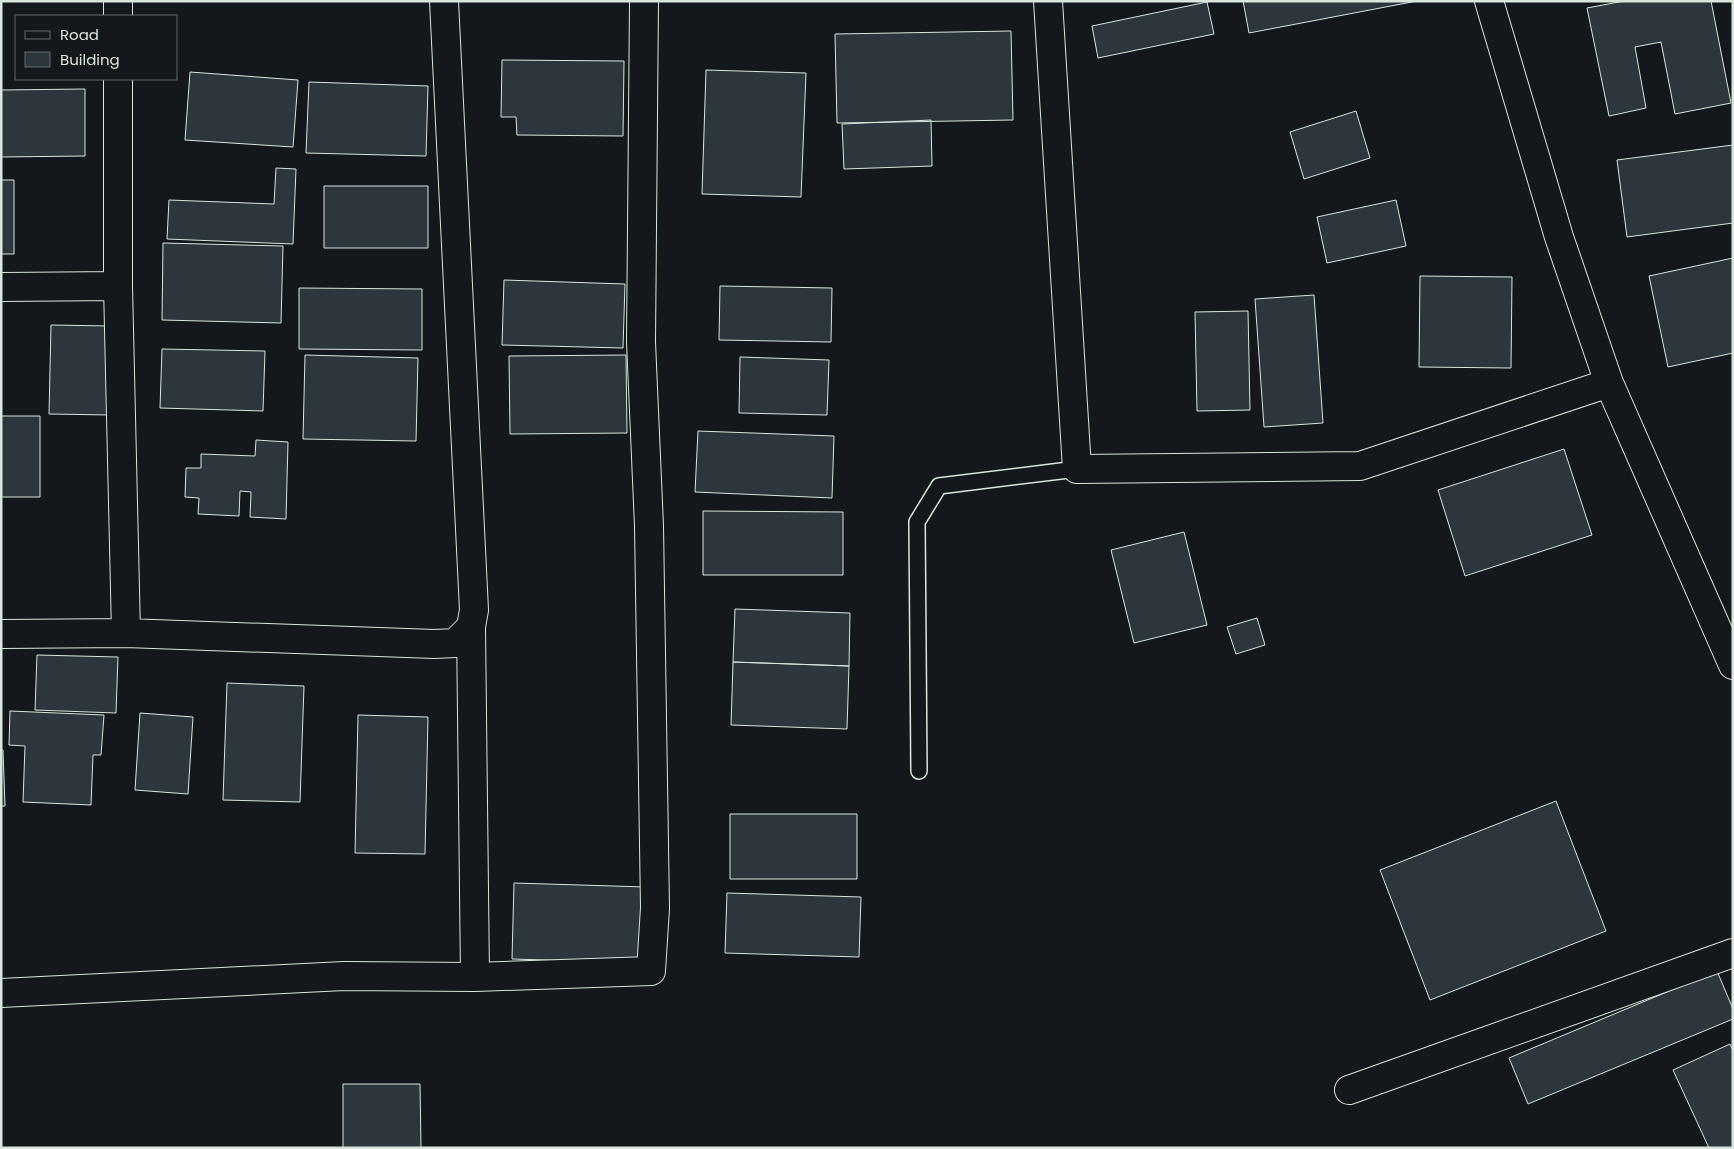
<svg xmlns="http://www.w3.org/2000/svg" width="1734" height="1149" font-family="Poppins,sans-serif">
  <rect width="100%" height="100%" fill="#14181c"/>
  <path fill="#2c363c" stroke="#d8e6dc" d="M1243 1H1417L1249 33Z
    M1624 1H1711L1731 103 1675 114 1661 42 1635 47 1646 108 1609 116 1587 8Z
    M1207 2 1214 34 1098 58 1092 26Z
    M1011 31 1013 120 837 123 835 34Z
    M502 60 624 61 623 136 517 135 516 117H501Z
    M706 70 806 73 801 197 702 194Z
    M190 72 298 80 293 147 185 140Z
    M309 82 428 86 426 156 306 153Z
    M85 89V156L1 157V90Z
    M1356 111 1370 158 1304 179 1290 132Z
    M931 120 932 166 844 169 842 124Z
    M1733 145V223L1627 237 1617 160Z
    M276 168 296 169 293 244 167 239 169 200 274 204Z
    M1 180H14V254H1Z
    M324 186H428V248H324Z
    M1396 200 1406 246 1327 263 1317 217Z
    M163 243 283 246 281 323 162 320Z
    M1733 258V353L1668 367 1649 276Z
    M1420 276 1512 277 1511 368 1419 367Z
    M504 280 625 284 623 348 502 345Z
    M720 286 832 288 831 342 719 340Z
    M299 288 422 289V350L299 349Z
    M1314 295 1323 423 1264 427 1255 299Z
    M1248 311 1250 410 1197 411 1195 312Z
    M51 325 111 326 110 415 49 414Z
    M162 349 265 351 263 411 160 408Z
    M305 355 418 358 416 441 303 439Z
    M626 355 627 433 510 434 509 356Z
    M740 357 829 360 827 415 739 413Z
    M1 416H40V497H1Z
    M698 431 834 436 832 498 695 492Z
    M256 440 288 442 286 519 250 517 251 492 240 491 239 516 198 514 199 498 185 497 186 468H201V454L255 456Z
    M1564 449 1592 535 1465 576 1438 490Z
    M703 511 843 512V575H703Z
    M1184 532 1207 625 1134 643 1111 550Z
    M735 609 850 613 849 666 733 662Z
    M1257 618 1265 645 1236 654 1227 627Z
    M37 655 118 657 116 713 35 710Z
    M733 662 849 666 847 729 731 725Z
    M227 683 304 686 300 802 223 800Z
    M10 711 104 715 101 755H93L91 805 23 802 25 746 9 745Z
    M140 713 193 717 188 794 135 790Z
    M358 715 428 717 425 854 355 853Z
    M1 750H3L5 806H1Z
    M1556 801 1606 931 1430 1000 1380 870Z
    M730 814H857V879H730Z
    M514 883 646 887 644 963 512 959Z
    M727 893 861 897 859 957 725 953Z
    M1717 971 1733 1009V1019L1528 1104 1509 1058Z
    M1730 1044 1733 1051V1148H1709L1673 1070Z
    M343 1084H420L421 1148H343Z"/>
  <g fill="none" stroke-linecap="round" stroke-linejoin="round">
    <g stroke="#d8e6dc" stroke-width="18">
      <path id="lane" d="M919 771 917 522 939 486 1077 469"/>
    </g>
    <g stroke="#d8e6dc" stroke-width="30">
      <path id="street" d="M1048 1 1077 469 1360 466 1609 383
        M1489 1 1559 237 1609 383 1733 665
        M118 16V1
        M118 286V79
        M1 287 118 286 126 633
        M471 627 475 977 651 971 655 908 649 526 641 342 644 1
        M1 634 126 633 434 644 455 643 471 627 474 610 444 1
        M1 993 344 976 475 977
        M1349 1090 1733 953"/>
    </g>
    <use href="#lane" stroke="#14181c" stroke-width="15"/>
    <use href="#street" stroke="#14181c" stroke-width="28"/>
  </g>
  <rect width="1734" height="1149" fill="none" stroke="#d8e6dc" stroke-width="5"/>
  <rect x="15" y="15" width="162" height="65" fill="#14181c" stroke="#626a69"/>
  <rect x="25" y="31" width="25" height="8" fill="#14181c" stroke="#626a69"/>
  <text x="60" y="40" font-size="15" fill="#d8e6dc">Road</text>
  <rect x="25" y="52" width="25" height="15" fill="#2c363c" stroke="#626a69"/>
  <text x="60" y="65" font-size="15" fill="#d8e6dc">Building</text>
</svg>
